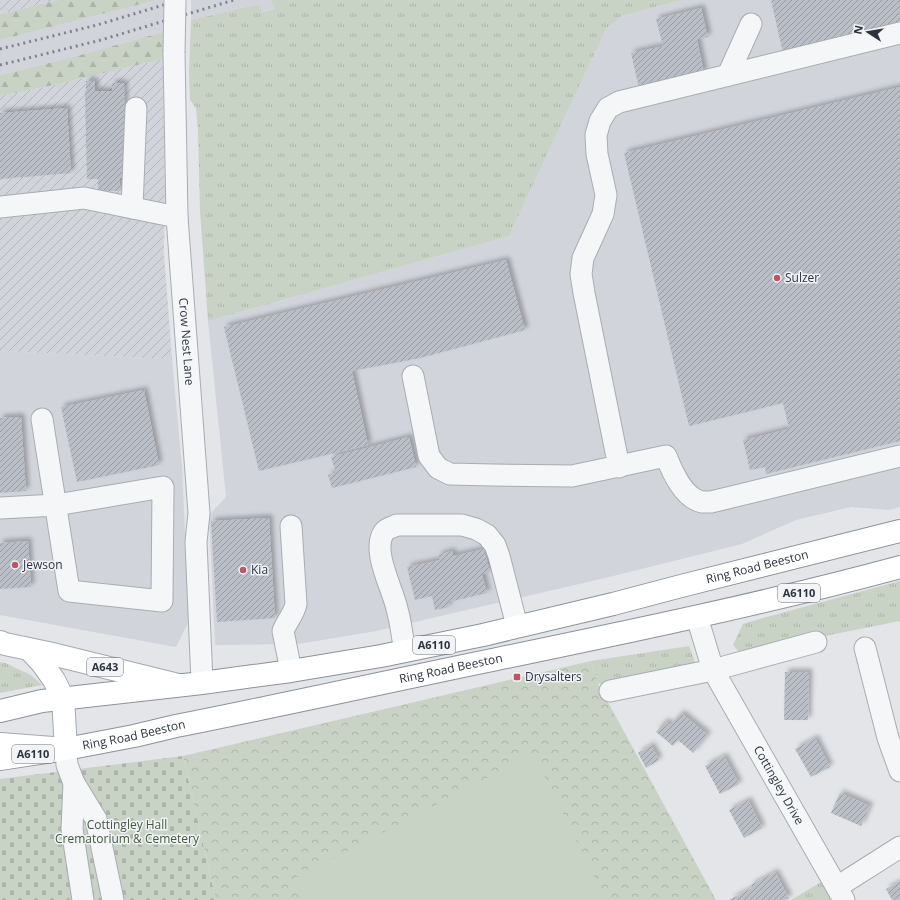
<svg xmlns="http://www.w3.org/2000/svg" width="900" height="900" font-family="'Open Sans',sans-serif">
  <defs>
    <pattern id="industrial-furrows" width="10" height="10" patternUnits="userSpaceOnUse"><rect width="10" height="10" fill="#d1d4db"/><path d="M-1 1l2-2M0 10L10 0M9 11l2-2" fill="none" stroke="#b4b6bd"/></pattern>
    <pattern id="grass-tufts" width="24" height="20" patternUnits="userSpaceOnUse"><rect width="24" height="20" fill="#c8d2c5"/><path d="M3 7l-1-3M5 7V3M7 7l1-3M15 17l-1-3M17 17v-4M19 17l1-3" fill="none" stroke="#acb5aa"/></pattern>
    <pattern id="forest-firs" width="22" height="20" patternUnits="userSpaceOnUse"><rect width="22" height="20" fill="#c8d2c5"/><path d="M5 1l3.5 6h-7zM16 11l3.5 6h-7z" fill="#acb5aa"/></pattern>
    <pattern id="cemetery-stones" width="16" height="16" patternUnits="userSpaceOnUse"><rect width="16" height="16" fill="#c8d2c5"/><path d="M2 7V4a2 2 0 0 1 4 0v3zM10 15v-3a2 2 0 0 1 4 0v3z" fill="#acb5aa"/></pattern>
    <pattern id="park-crowns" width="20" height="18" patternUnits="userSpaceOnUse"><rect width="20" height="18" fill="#c8d2c5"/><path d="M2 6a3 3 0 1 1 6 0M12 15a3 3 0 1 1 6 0" fill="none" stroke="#acb5aa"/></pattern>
    <pattern id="building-hatch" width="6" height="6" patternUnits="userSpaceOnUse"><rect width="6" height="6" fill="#babec6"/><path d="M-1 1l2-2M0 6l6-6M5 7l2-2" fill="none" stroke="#979ba2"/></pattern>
    <filter id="shadow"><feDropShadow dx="3.5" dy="-3.5" stdDeviation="2" flood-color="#0004"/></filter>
  </defs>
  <rect width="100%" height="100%" fill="#e3e5e9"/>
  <path fill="#d1d4db" d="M157 0H163V32L77 56 0 75V40Z
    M191 0H271L275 9 261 12 259 4 191 20Z
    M681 0H900V507L889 510 851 507 796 520 742 544 605 578 376 631 298 644 215 645 209 515 226 497 208 321 509 236 606 29 622 16Z
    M0 351 172 359 182 467 189 621 176 647 0 615Z"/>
  <path fill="url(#industrial-furrows)" d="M0 0H59L0 14Z
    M163 59 165 193 164 253 172 359 0 351V96L49 86Z"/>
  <path fill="url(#grass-tufts)" d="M271 0H681L622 16 606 29 509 236 208 321 200 211 198 130 196 108 190 100 189 71 191 20 259 4 262 12 275 9Z
    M900 581V621L740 653 733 645 743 624 763 618Z
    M689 646 695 662 681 673 598 684 591 661Z
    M0 662 5 663 31 675 42 685 0 693Z
    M831 876 844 900H791Z"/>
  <path fill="url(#forest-firs)" d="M59 0H157L0 40V14Z
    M163 32V59L49 86 0 96V75L77 56Z"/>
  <path fill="url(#cemetery-stones)" d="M183 756 216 900H0V779Z"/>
  <path fill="url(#park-crowns)" d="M591 661 598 684 716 900H216L183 756Z"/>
  <path fill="#c8d2c5" d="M533 754 606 900H302L292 880Z"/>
  <path fill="url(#building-hatch)" filter="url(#shadow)" d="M771 0H900V25L783 53Z
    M701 8 708 37 697 39 704 73 639 88 631 53 663 46 656 19Z
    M86 81H95V91H112V83H124L126 178H120V191H98V179H87L85 91H86Z
    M900 87V441L766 474 765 467 750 470 743 440 789 429 783 403 689 426 624 153Z
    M67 108 71 173 0 179V113Z
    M506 260 525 330 420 358 352 371 368 445 259 471 224 327Z
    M144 390 159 465 77 482 61 407Z
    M21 417 26 491 0 493V418Z
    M409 437 416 467 332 488 328 475 336 473 331 457Z
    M269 518 275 618 217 622 211 521Z
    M28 541 31 587 0 589V543Z
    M484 549 490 572 482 574 487 593 448 602 449 607 435 610 432 596 415 600 407 567 440 560 438 555 452 551 453 556Z
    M785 672H809L808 720H784Z
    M681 713 708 735 693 753 678 740 673 746 656 732 665 721 670 725Z
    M815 738 830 767 811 777 795 749Z
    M651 745 659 760 646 768 638 753Z
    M724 756 739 784 720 794 705 766Z
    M840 793 870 806 861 826 831 813Z
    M748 800 762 828 744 838 729 810Z
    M775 872 789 898 785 900H729L752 888 751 885Z
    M900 882V900H892L886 889Z"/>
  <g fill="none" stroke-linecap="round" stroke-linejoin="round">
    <g stroke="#a8acb3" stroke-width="23">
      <g id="minor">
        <path id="s1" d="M174 53 177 217 199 513 196 542 202 683"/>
        <path d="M728 75 751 24"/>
        <path d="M0 207 84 198 177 217"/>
        <path d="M132 208 136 108"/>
        <path d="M413 376 429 456 438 468 450 474 493 475 572 476 666 456C672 471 683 498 702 502 704 502 708 502 711 502L900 456"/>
        <path d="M619 467 584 293 581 274 583 258 603 214 606 195 597 154 596 135 600 121 608 108 619 102 900 33"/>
        <path d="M0 508 56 505 163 487 162 601 69 591 42 419"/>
        <path id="s2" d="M697 617 713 670 844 900"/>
        <path d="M865 648 888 738 900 771"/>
        <path d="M405 651C402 637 401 622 397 609 393 589 371 551 384 532 387 528 393 527 397 525H462L476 529 487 535 495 545 499 556 517 626"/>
        <path d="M291 671 283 631C287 621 294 614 296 604L291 526"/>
        <path d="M610 691 713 670 816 642"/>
        <path d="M66 749 67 765 74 783"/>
        <path d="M837 887 900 847"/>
        <path d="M83 900 72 829 74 783 96 819 113 900"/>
      </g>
    </g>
    <g stroke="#a3a9b4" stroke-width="24">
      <path id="major" d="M0 642 5 644 48 653 178 685
        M0 744 66 749 63 698 54 680 42 663 29 649"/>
    </g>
    <g stroke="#8b929e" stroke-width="24">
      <g id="highway">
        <path id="s3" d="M0 711 42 701 202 683 291 671 381 656 483 635 613 604 685 585 900 531"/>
        <path id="s4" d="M0 759 66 749 134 736 176 726C283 705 390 681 497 659 632 631 767 603 900 567"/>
      </g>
    </g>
    <use href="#minor" stroke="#f5f6f8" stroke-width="21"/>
    <use href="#major" stroke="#fff" stroke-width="22"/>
    <use href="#highway" stroke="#fff" stroke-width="22"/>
    <path stroke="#7e8591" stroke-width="3" stroke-dasharray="2 4" stroke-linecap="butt" d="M0 49 97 25 180 0
      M0 65 101 40 234 0"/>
    <g stroke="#a8acb3" stroke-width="23" stroke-linecap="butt">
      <path id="minor-bridge" d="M174 53 175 0"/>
    </g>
    <use href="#minor-bridge" stroke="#f5f6f8" stroke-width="21"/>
  </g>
  <g fill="#c05563" stroke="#f2f4f7" stroke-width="1.5">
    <circle cx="777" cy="278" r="4"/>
    <circle cx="15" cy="565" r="4"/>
    <circle cx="243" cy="570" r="4"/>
    <rect x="513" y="673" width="8" height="8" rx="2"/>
  </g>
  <g text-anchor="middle" stroke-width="3" stroke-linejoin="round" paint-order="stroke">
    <g fill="#f2f4f7" stroke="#676d77" stroke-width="1">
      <rect x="778" y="584" width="42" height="18" rx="3"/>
      <rect x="413" y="636" width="42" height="18" rx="3"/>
      <rect x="87" y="658" width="36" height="18" rx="3"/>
      <rect x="12" y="745" width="42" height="18" rx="3"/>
    </g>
    <g font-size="11" font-weight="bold" fill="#2c3340">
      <text x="799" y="597">A6110</text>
      <text x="434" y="649">A6110</text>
      <text x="105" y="671">A643</text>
      <text x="33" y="758">A6110</text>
    </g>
    <g font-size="12" fill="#2c3340" stroke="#f2f4f7" text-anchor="start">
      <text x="785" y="282">Sulzer</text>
      <text x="23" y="569">Jewson</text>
      <text x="251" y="574">Kia</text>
      <text x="525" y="681">Drysalters</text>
    </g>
    <g font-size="12" fill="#2c3340" stroke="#f2f4f7">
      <text dy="4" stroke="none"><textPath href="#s1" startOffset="289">Crow Nest Lane</textPath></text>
      <text dy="4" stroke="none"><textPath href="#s3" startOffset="772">Ring Road Beeston</textPath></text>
      <text dy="4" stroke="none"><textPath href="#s4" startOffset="460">Ring Road Beeston</textPath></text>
      <text dy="4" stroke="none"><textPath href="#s4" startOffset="136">Ring Road Beeston</textPath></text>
      <text dy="4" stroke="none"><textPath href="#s2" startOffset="188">Cottingley Drive</textPath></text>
    </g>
    <g font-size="12" fill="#405a3b" stroke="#f2f4f7">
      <text x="127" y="829">Cottingley Hall<tspan x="127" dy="14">Crematorium &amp; Cemetery</tspan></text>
    </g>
  </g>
  <g transform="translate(868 32) rotate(282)" stroke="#f2f4f7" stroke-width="3" paint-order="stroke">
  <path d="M0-3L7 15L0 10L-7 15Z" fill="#2c3340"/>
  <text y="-6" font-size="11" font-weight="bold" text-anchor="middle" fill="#2c3340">N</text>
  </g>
</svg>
